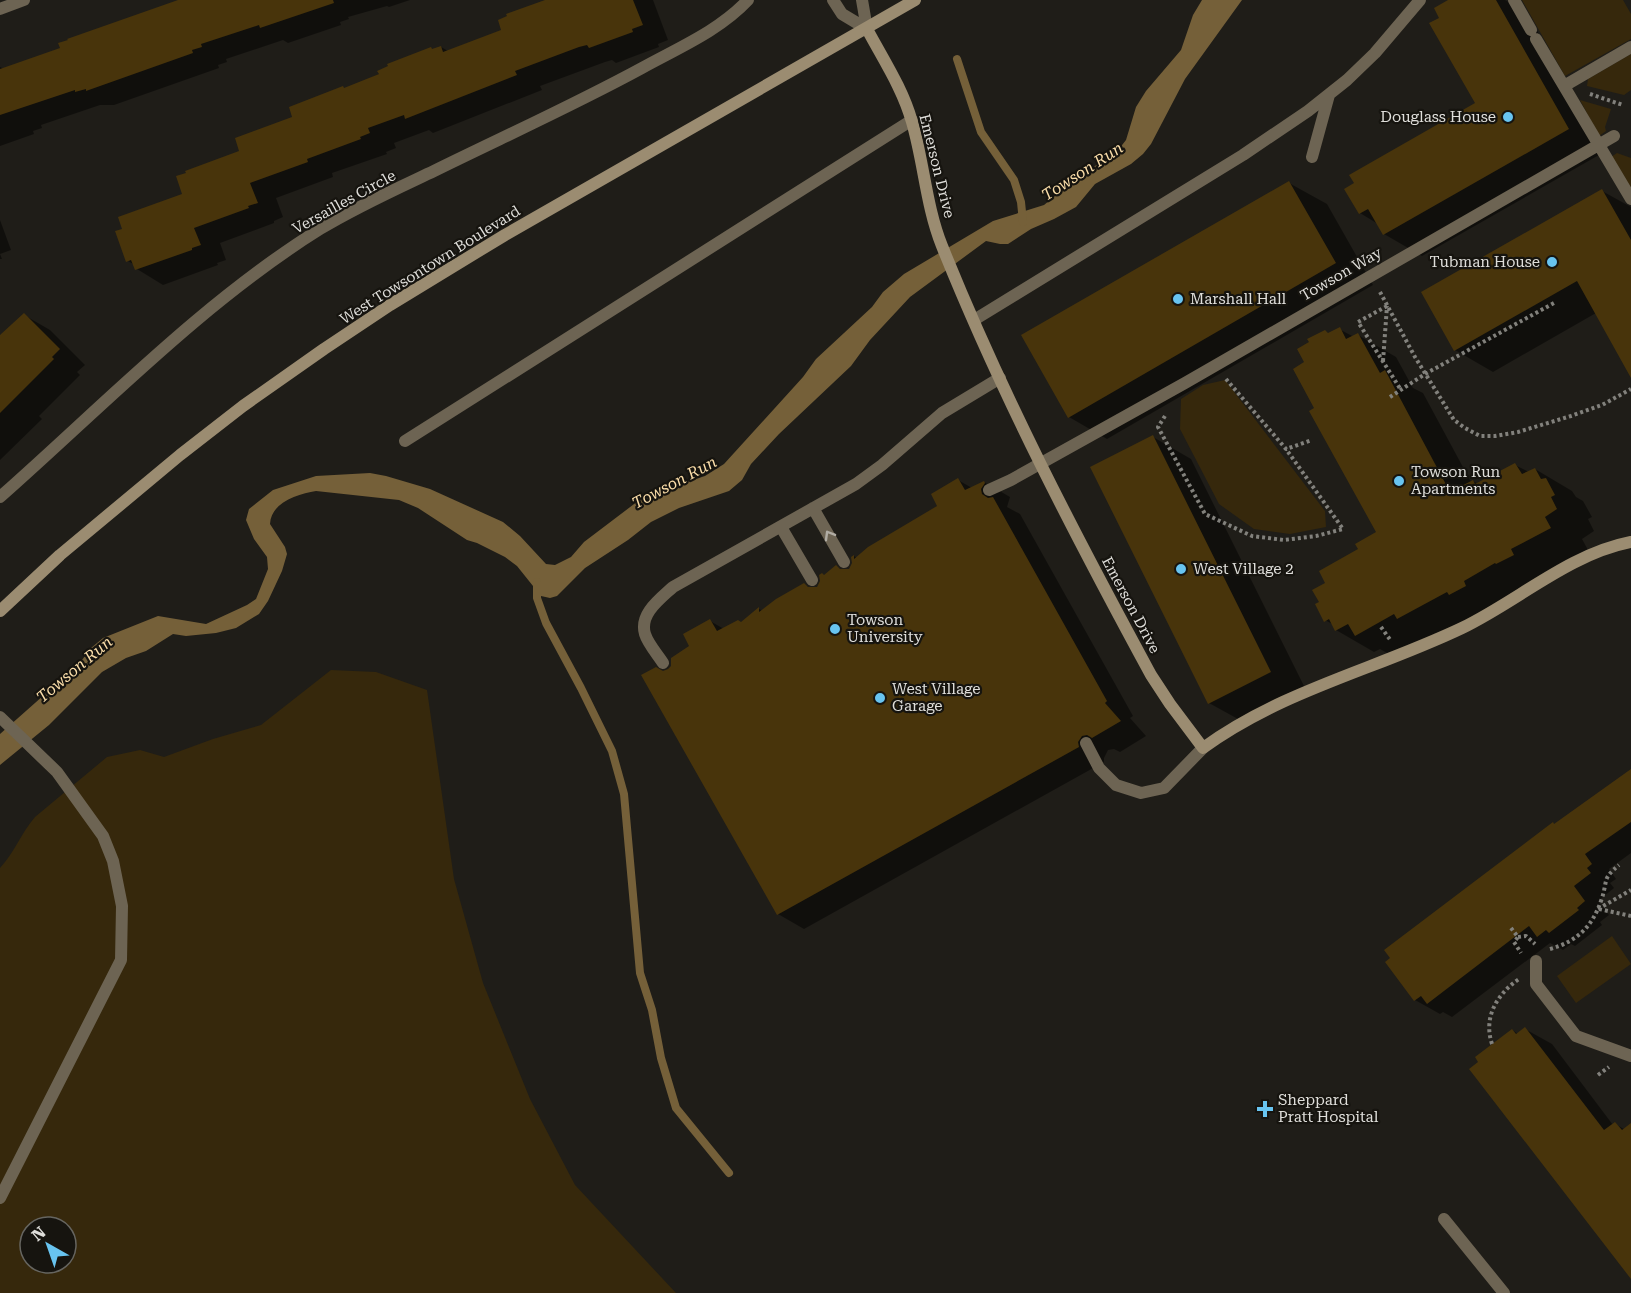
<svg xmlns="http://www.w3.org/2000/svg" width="1631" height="1293" font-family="'Roboto Serif',serif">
  <rect width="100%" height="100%" fill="#1f1d18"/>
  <path fill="#36280c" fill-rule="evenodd" d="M1522 0H1623L1631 14V39L1565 76Z
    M1631 54V90L1624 95 1587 86 1588 79Z
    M1580 100 1611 109 1605 127 1606 131 1599 136Z
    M1617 153 1631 158V188L1611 157Z
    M1225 380 1325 511 1326 527 1290 534 1254 529 1219 504 1180 429 1181 399 1203 385Z
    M331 670 376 672 427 690 454 879 483 983 530 1099 575 1185 676 1293H0V868C15 852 21 833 35 817L107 757 140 750 164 757 213 739 261 725ZM30 1227H66V1263H30Z
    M1612 936 1631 964 1576 1003 1557 976Z"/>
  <path fill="#756039" d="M1202 0H1242L1185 79 1151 144 1143 154 1131 164 1095 184 1076 207 1054 219 1031 229 1008 244H1000L986 241 910 297 870 340 851 366 779 434 751 464 742 480 729 491 679 508 651 522 628 540 585 568 557 596 550 598 541 596 517 566 505 557 477 543 467 540 418 508 399 500 316 491C298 494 271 502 270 524L285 547 287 554 282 571 268 601 259 614 236 628 216 633 186 636 173 634 146 651 126 658 102 672 49 725 0 765V734L79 664 91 648 103 638 158 616 206 624 247 605 256 599 268 569 267 557 254 539 246 520 249 509 273 490 316 476 370 473 386 476 430 489 503 522 520 536 546 564 555 565 571 557 584 542 646 495 705 476 724 464 803 377 816 359 872 307 883 292 904 274 993 221 1044 205 1071 183 1119 149 1126 140 1136 107 1146 91 1181 50 1193 15Z"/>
  <path fill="#0007" d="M194 0H410L389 7 387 6 348 17 349 19 340 22 341 25 288 43 283 40 226 59 227 62 218 65 219 68 114 105H100L41 125 42 128 33 131 34 134 0 146V67L4 69Z
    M549 0H653L668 40 658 44 659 47 616 63 612 60 605 62 540 86 542 90 433 133 429 130 394 143 396 148 386 152 387 154 332 173 333 177 276 198 283 217 274 221V223L220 243 226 260 217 263 218 265 163 285 137 269 135 265 128 261 124 229 184 195 241 152 294 118 345 89 441 47 448 51 503 30Z
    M1451 0H1505L1527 13 1606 151 1422 256 1384 234 1378 224 1360 213 1477 104 1441 18Z
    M1289 183 1327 204 1373 285 1107 439 1069 417Z
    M1602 191 1631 207V364L1596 313 1493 372 1455 350Z
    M0 220 11 250 0 254 2 259H0Z
    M24 315 50 330 85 365 77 372 80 375 39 416 42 419 0 460V338Z
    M1339 329 1354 337 1358 335 1396 357 1413 388 1423 393 1471 482 1473 481 1478 484 1515 465 1529 472 1535 469 1572 491 1576 497 1583 501 1592 517 1588 519 1594 531 1582 539 1588 550 1501 603 1394 657 1380 649 1374 652 1336 630 1334 625 1325 620 1321 602 1327 583 1378 533 1316 409 1306 362 1329 334Z
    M1153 437 1191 459 1308 694 1247 724 1209 703Z
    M958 480 972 488 984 482 1010 497 1007 507 1020 514 1133 716 1130 718 1146 736 1120 752 1114 749 1108 750 1104 758V762L804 929 778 914 663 673 669 671 691 647 710 621 724 629 742 623 759 609 763 611 804 585 812 589H816L825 576 836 567 844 571H848L853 566 852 558 854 556 857 558 934 510Z
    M1631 771V853L1609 869 1616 879 1610 883 1614 888 1598 901 1609 915 1600 922 1602 925 1575 946 1571 944 1563 950 1550 943 1452 1017 1443 1012 1440 1014 1415 1000 1555 826Z
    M1525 1029 1552 1044 1613 1125 1615 1124 1631 1133V1277L1512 1030 1518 1034Z"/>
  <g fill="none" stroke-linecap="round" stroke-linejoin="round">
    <path stroke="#756039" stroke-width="8" d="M957 59 981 132 1014 180 1021 202 1023 222
      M537 582V598L546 623 581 688 612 751 624 794 640 973 652 1010 661 1058 676 1108 729 1173"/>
  </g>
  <path fill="#48340b" d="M178 0H333L334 3 260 28 259 25 201 44 202 47 192 50 193 53 86 91V89L75 92V90L0 115V69L60 48 58 43 68 40 67 39Z
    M545 0H633L643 25 632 29 633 32 589 48 587 45 579 47 515 71 517 75 405 119 404 115 368 128 370 133 360 137 361 139 307 159 308 162 250 183 258 203 248 206 249 208 194 228 201 245 192 248V250L135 270 131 260 126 262 115 231 122 229 118 217 182 194 176 176 186 173 185 171 239 151 235 138 292 117 289 107 343 86 344 88 379 74 377 71 388 66 387 64 431 47 432 49 441 46 443 52 501 30 498 20 507 16 506 14Z
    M1448 0H1496L1569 129 1383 235 1368 209 1359 214 1344 189 1354 183 1349 175 1475 103 1429 23 1439 18 1434 8Z
    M1289 181 1336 263 1068 418 1021 335Z
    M1602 189 1631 240V378L1577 281 1454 351 1421 292Z
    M24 313 60 349 52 357 54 359 0 413V335Z
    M1340 327 1346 339 1358 333 1380 373 1385 370 1450 492 1473 480 1475 484 1515 463 1522 474 1535 468 1541 479 1546 478 1555 495 1551 497 1557 509 1545 517 1551 528 1511 549 1514 555 1496 564 1495 563 1464 581 1466 586 1449 595 1447 592 1397 619 1394 614 1355 636 1348 624 1335 631 1329 619 1324 622 1315 604 1319 602 1312 590 1325 583 1319 571 1358 549 1355 544 1376 532 1309 411 1314 408 1293 369 1304 362 1297 349 1309 342 1307 339 1325 330 1328 333Z
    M1153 435 1271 672 1208 704 1090 467Z
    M958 478 965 490 984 481 985 483 981 489 982 494 988 498 993 497 1107 701 1105 703 1121 721 1092 738 1087 735 1082 736 1078 742 1079 747 777 915 641 675 656 667 663 671 668 669 671 666V658L689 646 683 634 710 619 717 631 738 620 741 622 759 607V612L776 599 804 583 808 587H817L820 581 819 575 822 573 824 575 836 565 840 569H849L852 563 851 557 854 555V559L868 547 937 506 931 494Z
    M1631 769V822L1585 854 1592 864 1587 868 1591 873 1574 886 1585 901 1577 908 1579 910 1549 933 1546 930 1537 937 1529 926 1427 1004 1421 996 1414 1001 1385 962 1390 958 1384 950 1553 822 1554 824Z
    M1525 1027 1604 1130 1615 1122 1622 1130 1631 1123V1279L1469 1069 1478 1062 1475 1057 1512 1029 1516 1034Z"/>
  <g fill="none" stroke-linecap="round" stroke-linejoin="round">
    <path stroke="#82817c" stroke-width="4" stroke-dasharray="3 3" stroke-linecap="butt" d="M1590 94 1623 105
      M1380 292 1415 357 1454 420 1465 428 1480 436H1495L1518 432 1571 416 1602 405 1631 389
      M1387 306 1358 322 1401 390
      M1383 361 1387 306
      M1226 379 1286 449 1312 440
      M1390 397 1425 374 1554 303
      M1165 416 1158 427 1205 514 1252 536 1284 540 1316 536 1343 529 1286 449
      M1381 627 1391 641
      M1598 909 1631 890
      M1599 909 1631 916
      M1511 928 1518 937 1514 942 1521 953
      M1518 937 1526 936 1535 944
      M1550 949C1578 941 1593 926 1602 898 1608 879 1602 879 1619 865
      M1492 1044C1483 1017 1497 994 1519 979
      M1598 1075 1609 1067"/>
    <path stroke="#6d6453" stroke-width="12" d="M1312 157 1329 95
      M974 320 1243 155 1308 111 1347 80 1375 53 1420 0
      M405 441 912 120
      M813 508 844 562
      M781 527 812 580
      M663 663C658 655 648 644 645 634 639 614 660 599 673 587L856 484 882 465 942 413 1000 378
      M1086 743 1099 768 1116 785 1141 793 1164 788 1203 748
      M1444 1219 1504 1293"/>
    <path stroke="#6d6453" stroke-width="12" d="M833 0 842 14 867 29
      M862 0 867 29
      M1514 0 1531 30
      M0 9 24 0
      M1536 39 1631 199
      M1564 86 1631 47
      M989 490 1011 480 1185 383 1614 136
      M0 497C103 406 203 302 320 229 356 207 396 189 434 171 503 137 574 105 642 68 678 48 719 31 748 0
      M0 717 57 772 103 836 113 861 122 906 121 960 0 1198
      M1536 961V984L1576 1036 1631 1056"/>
    <path stroke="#9b8c71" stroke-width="12" d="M867 29C883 59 903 89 912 122 924 163 926 206 942 246 1001 393 1075 535 1151 675L1170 704 1203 748C1283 690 1374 670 1462 628 1518 601 1569 554 1631 542
      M0 611 60 555 180 455 243 406 324 349 390 305 505 235 915 0"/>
  </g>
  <defs><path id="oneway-chevron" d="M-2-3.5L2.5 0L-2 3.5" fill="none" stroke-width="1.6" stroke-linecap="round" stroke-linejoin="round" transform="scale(1.5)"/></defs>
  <use stroke="#b1ada4" href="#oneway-chevron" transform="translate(829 535) rotate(-120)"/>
  <g fill="#68c4f0" stroke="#16140f" stroke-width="2">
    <circle cx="1508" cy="117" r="6"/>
    <circle cx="1552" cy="262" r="6"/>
    <circle cx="1178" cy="299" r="6"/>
    <circle cx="1399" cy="481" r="6"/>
    <circle cx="1181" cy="569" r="6"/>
    <circle cx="835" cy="629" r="6"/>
    <circle cx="880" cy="698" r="6"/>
    <path d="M1262 1100h6v6h6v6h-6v6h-6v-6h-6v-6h6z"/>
  </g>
  <g text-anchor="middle" stroke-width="4.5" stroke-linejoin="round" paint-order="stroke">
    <g font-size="15" fill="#dfdeda" stroke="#16140f" text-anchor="start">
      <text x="1496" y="122" text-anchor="end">Douglass House</text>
      <text x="1540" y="267" text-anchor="end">Tubman House</text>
      <text x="1190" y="304">Marshall Hall</text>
      <text x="1411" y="477">Towson Run<tspan x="1411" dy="17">Apartments</tspan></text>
      <text x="1193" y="574">West Village 2</text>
      <text x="847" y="625">Towson<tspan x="847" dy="17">University</tspan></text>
      <text x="892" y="694">West Village<tspan x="892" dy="17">Garage</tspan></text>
      <text x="1278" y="1105">Sheppard<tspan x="1278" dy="17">Pratt Hospital</tspan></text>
    </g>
    <g font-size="15" fill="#dfdeda" stroke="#16140f">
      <text transform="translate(937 166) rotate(76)" y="5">Emerson Drive</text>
      <text transform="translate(344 202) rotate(-29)" y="5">Versailles Circle</text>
      <text transform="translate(430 265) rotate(-32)" y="5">West Towsontown Boulevard</text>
      <text transform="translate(1341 274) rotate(-30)" y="5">Towson Way</text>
      <text transform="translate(1131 605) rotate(62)" y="5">Emerson Drive</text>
    </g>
    <g font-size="16" font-style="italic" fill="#fadda9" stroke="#16140f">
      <text transform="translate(1082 171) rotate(-33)" y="6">Towson Run</text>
      <text transform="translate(674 482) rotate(-28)" y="6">Towson Run</text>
      <text transform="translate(74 669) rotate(-40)" y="6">Towson Run</text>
    </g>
  </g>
  <g transform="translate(48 1245) rotate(320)"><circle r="28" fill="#16140f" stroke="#666560" stroke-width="1.5"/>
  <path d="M0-4.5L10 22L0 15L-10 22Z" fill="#68c4f0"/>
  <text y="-9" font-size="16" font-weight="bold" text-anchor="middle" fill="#dfdeda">N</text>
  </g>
</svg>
